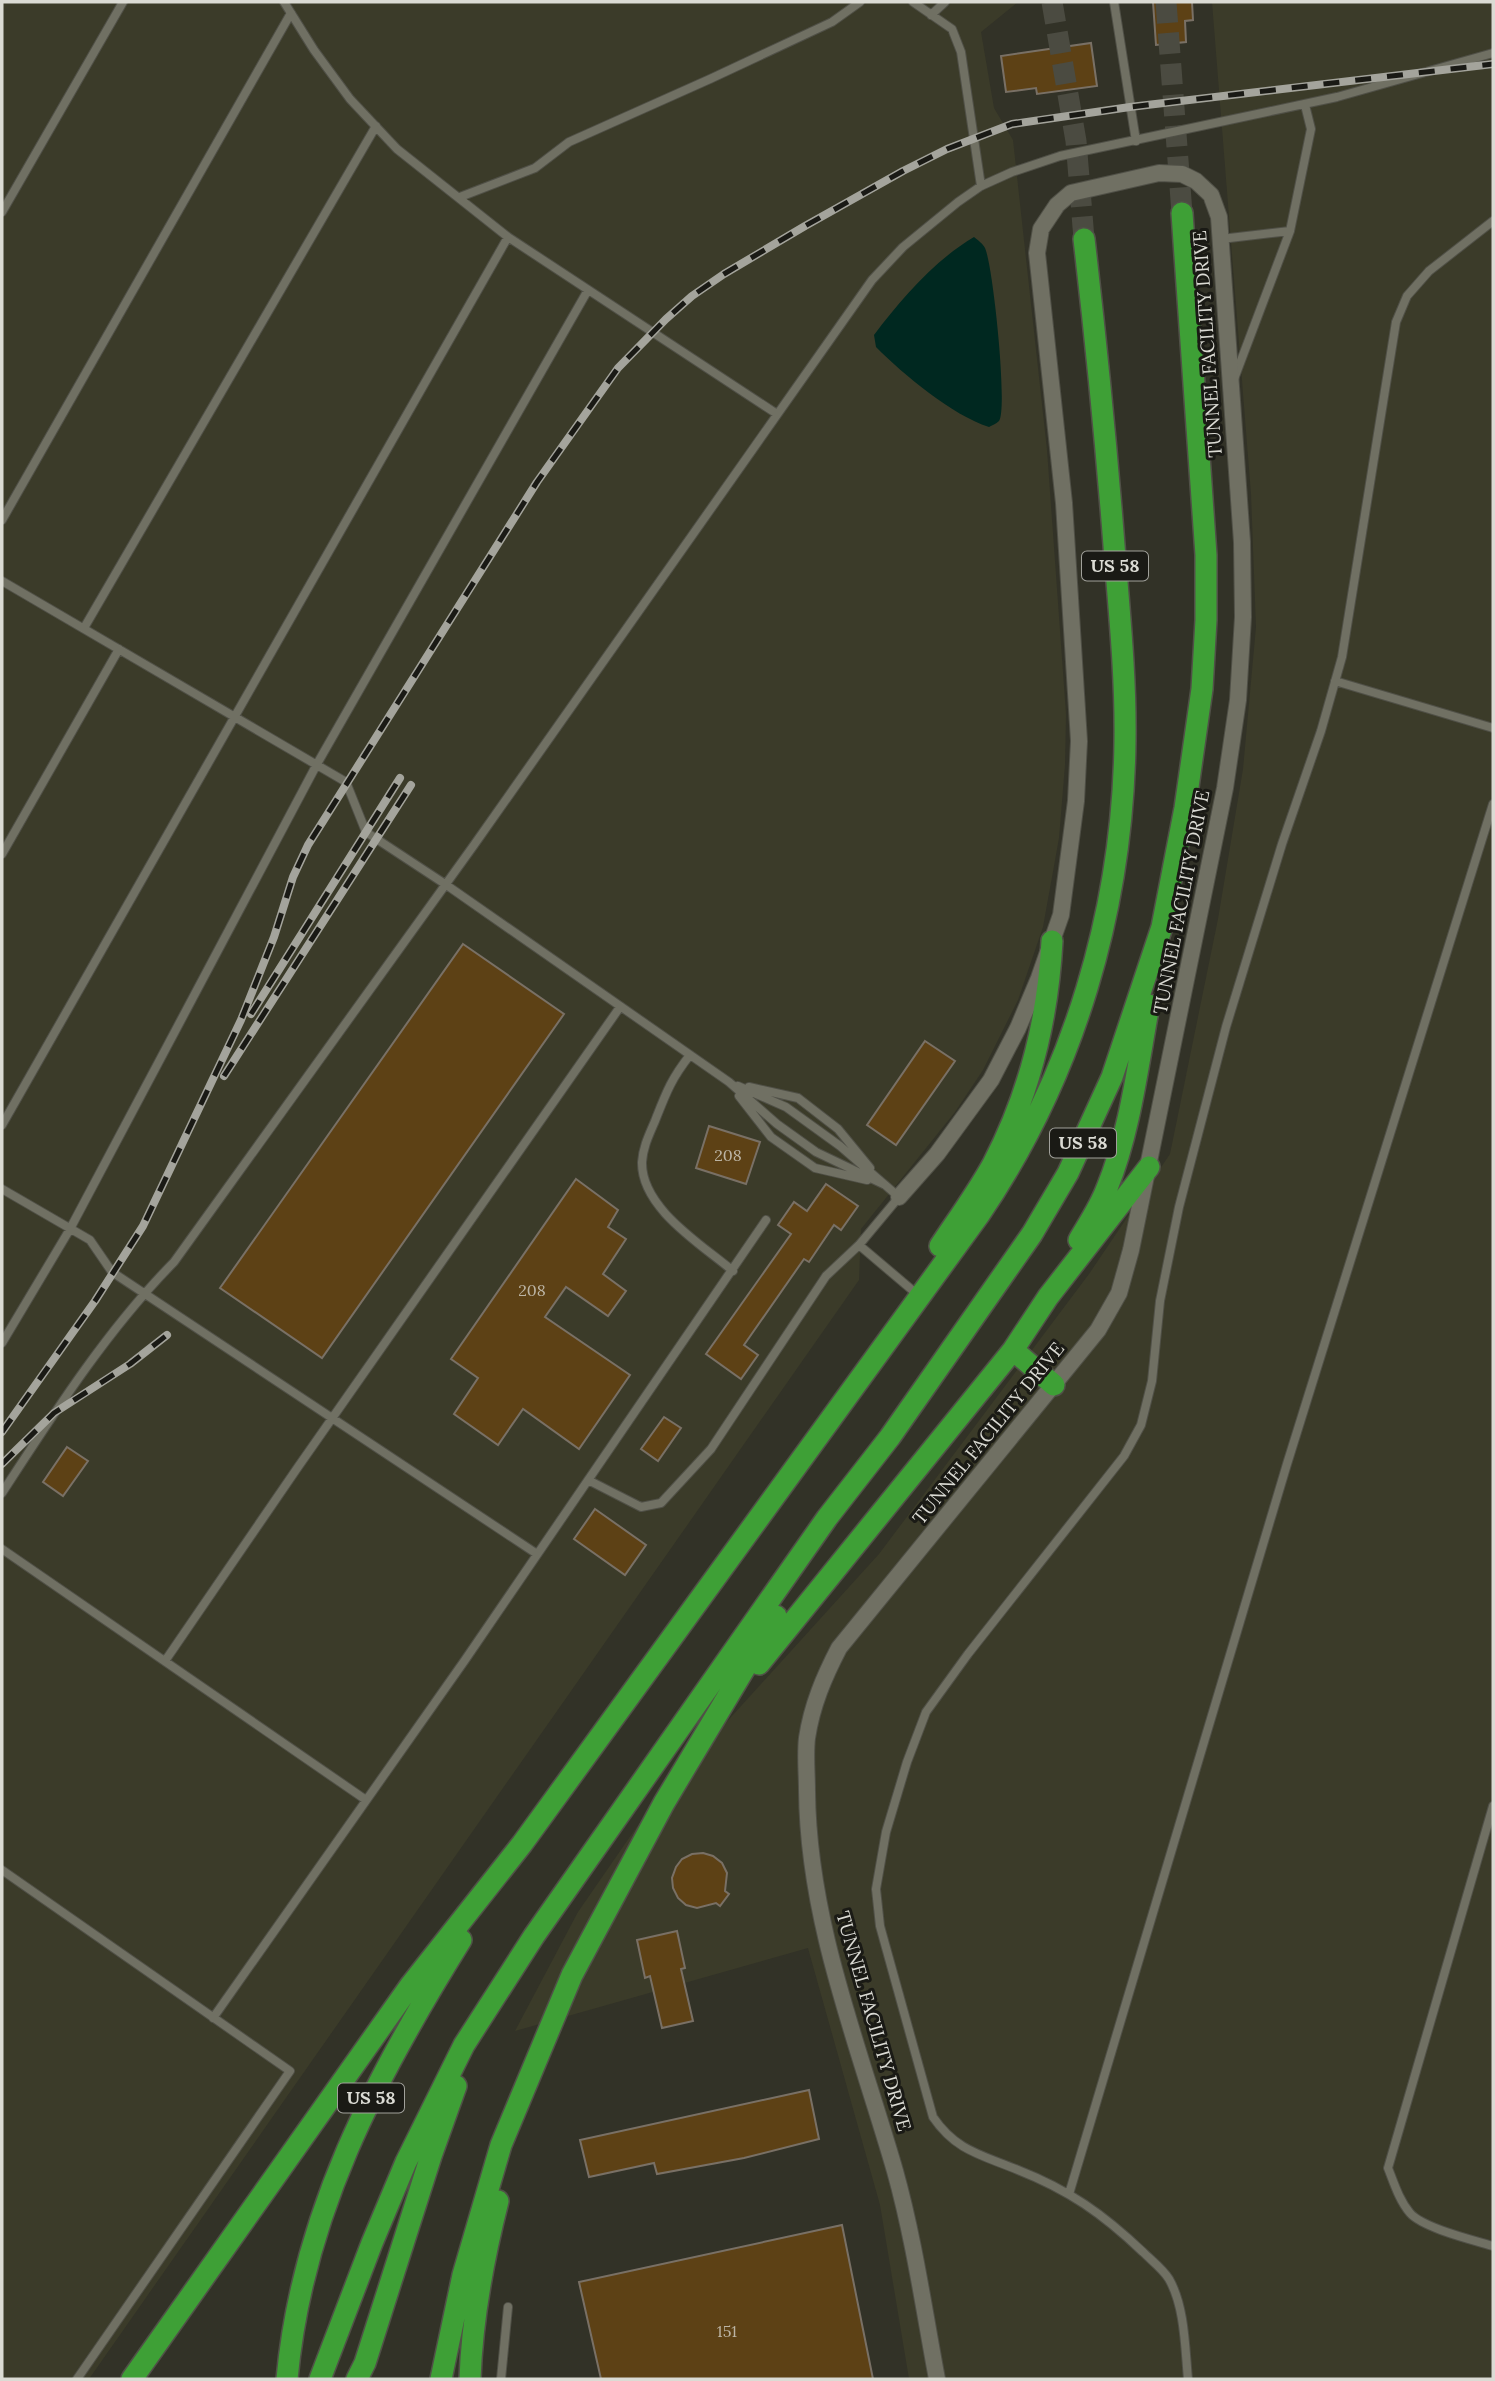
<svg xmlns="http://www.w3.org/2000/svg" width="1495" height="2381" font-family="Lora,serif">
  <rect width="100%" height="100%" fill="#323227"/>
  <path fill="#3b3b29" d="M2 2H1018L981 32 994 108 1013 140 1047 450 1066 714 1065 765 1059 838 1043 927 1018 1000 983 1070 955 1112 861 1229 859 1280 89 2379H2Z
    M1212 2H1493V2379H909L880 2205 808 1948 515 2031 578 1912 636 1828 663 1792 879 1554 1089 1274 1170 1154 1218 919 1243 769 1256 627 1251 494Z"/>
  <path fill="#002820" d="M974 237C978 240 983 244 985 248 993 265 1008 409 999 421 996 424 992 425 989 427 952 415 904 375 876 347L874 335C901 299 935 260 974 237Z"/>
  <path fill="#5d4115" stroke="#797065" stroke-width="2" d="M1153 2H1192L1193 20 1185 21 1186 42 1156 45Z
    M1091 43 1097 86 1037 94 1036 88 1006 92 1001 56Z
    M463 944 564 1014 322 1358 220 1288Z
    M925 1041 955 1061 896 1145 867 1125Z
    M709 1126 760 1142 746 1184 696 1168Z
    M576 1179 618 1210 608 1227 626 1239 603 1274 626 1291 608 1316 566 1287 545 1317 630 1375 579 1449 523 1409 498 1445 454 1414 478 1378 451 1359Z
    M826 1184 858 1206 841 1230 834 1225 809 1262 804 1259 744 1345 758 1355 741 1379 706 1354 791 1234 778 1225 794 1202 807 1211Z
    M664 1417 681 1428 658 1461 641 1449Z
    M67 1447 88 1461 63 1496 43 1482Z
    M595 1509 646 1545 625 1575 574 1539Z
    M703 1853 713 1856 722 1863 727 1873 725 1891 729 1894 720 1906 716 1903 697 1908 686 1905 678 1898 673 1888 672 1878 676 1867 682 1859 692 1854Z
    M677 1931 685 1968 681 1969 693 2021 662 2028 650 1976 645 1978 637 1940Z
    M809 2090 819 2139 744 2158 657 2174 654 2163 589 2177 580 2140Z
    M842 2225 873 2379H601L579 2282Z"/>
  <g fill="none" stroke-linecap="round" stroke-linejoin="round">
    <path stroke="#4b4b41" stroke-width="21" stroke-dasharray="21 10" stroke-linecap="butt" d="M1052 2 1076 141 1084 239
      M1166 2 1182 213"/>
    <g stroke="#505047" stroke-width="10">
      <path id="lane" d="M284 2 314 50 350 99 397 149 508 237 777 414
        M913 2 952 29 961 52 981 186
        M1114 2 1136 141
        M931 15 945 2
        M460 197 535 168 569 142 710 79 832 22 860 2
        M2 212 123 2
        M1221 239 1290 231 1311 129 1305 105
        M1234 379 1290 231
        M2 520 291 13
        M2 581 346 782 366 832 445 884 729 1082 777 1124 816 1152 883 1184
        M84 628 376 126
        M1335 681 1493 728
        M2 854 119 649
        M690 1055C671 1079 666 1093 655 1121 649 1135 643 1147 642 1162 641 1208 701 1244 733 1271
        M749 1087 798 1098 838 1129 870 1168
        M739 1096 771 1137 815 1168 867 1180
        M2 1125 508 237
        M2 1189 90 1240 112 1272 537 1554
        M859 1245 918 1295
        M2 1343 70 1229 317 764 588 290
        M588 1480 641 1507 661 1503 711 1449 826 1276 859 1245 899 1197 840 1146 786 1107 738 1086
        M2 1493C54 1413 107 1330 174 1262L474 845 872 280 903 247 958 202 981 186 1012 172 1060 156 1337 97 1493 53
        M2 1549 366 1800
        M165 1661 298 1467 620 1007
        M1493 1806 1388 2168C1394 2183 1399 2200 1410 2213 1423 2228 1473 2240 1493 2246
        M2 1870 290 2071 77 2379
        M213 2018 465 1660 766 1220
        M1069 2194 1287 1464 1493 804
        M501 2379 508 2307
        M1188 2379C1185 2348 1185 2307 1169 2279 1163 2269 1151 2260 1143 2252 1103 2214 1069 2190 1018 2170 982 2155 956 2151 933 2117L880 1926 876 1889 886 1832 907 1762 926 1712 968 1654 1124 1456 1141 1425 1152 1381 1160 1301 1179 1207 1226 1027 1282 844 1321 731 1342 657 1396 322 1407 296 1429 271 1493 221"/>
    </g>
    <g stroke="#505047" stroke-width="18">
      <path id="street" d="M899 1197 937 1154 991 1080 1018 1028 1039 978 1061 915 1076 801 1079 741 1064 503 1037 253 1041 229 1057 205 1071 193 1159 173 1182 174 1196 181 1211 195 1219 217 1242 542 1243 617 1238 700 1225 788 1131 1250 1119 1293 1098 1330 839 1648C824 1677 812 1705 807 1738 805 1755 807 1773 807 1791 808 1922 859 2046 895 2171 914 2239 924 2310 937 2379"/>
    </g>
    <g stroke="#505047" stroke-width="24">
      <path id="highway" d="M1079 1240C1089 1223 1100 1207 1107 1188 1130 1132 1138 1064 1149 1005
        M940 1246C958 1219 977 1193 993 1164 1029 1095 1048 1018 1052 941
        M1013 1350 1054 1385
        M759 1664 1013 1350 1048 1297 1149 1167
        M132 2379 410 1986 522 1844 979 1215C1074 1076 1123 908 1125 741 1126 676 1119 610 1114 545 1106 443 1096 341 1084 239
        M287 2379C302 2215 375 2078 461 1940
        M320 2379 372 2243 406 2162 464 2045 534 1936 827 1518 890 1437 1032 1234 1068 1173 1112 1077 1162 927 1185 808 1202 689 1206 620V555L1182 213
        M357 2379 365 2363 431 2156 456 2086
        M441 2379 463 2275 501 2145 572 1975 664 1803 776 1616
        M470 2379C472 2319 483 2260 498 2201"/>
    </g>
    <use href="#lane" stroke="#707063" stroke-width="8"/>
    <use href="#street" stroke="#707063" stroke-width="16"/>
    <use href="#highway" stroke="#3ea036" stroke-width="21"/>
    <g stroke="#a4a49c" stroke-width="8">
      <path id="rail" d="M251 1014 400 778
        M224 1076 411 785
        M2 1432 95 1301 143 1226 241 1020 274 937 293 877 308 845 537 482 618 368 666 319 692 296 724 274 805 226 903 171 947 149 1012 124 1130 107 1493 64
        M2 1464 54 1413 130 1364 167 1335"/>
    </g>
    <use href="#rail" stroke="#1a1a15" stroke-width="5" stroke-dasharray="16" stroke-linecap="butt"/>
  </g>
  <g text-anchor="middle" stroke-width="6" stroke-linejoin="round" paint-order="stroke">
    <g font-size="16" fill="#bcb4a4">
      <text x="728" y="1161">208</text>
      <text x="532" y="1296">208</text>
      <text x="727" y="2337">151</text>
    </g>
    <g fill="#1a1a15" stroke="#a1a19b" stroke-width="2">
      <rect x="1082" y="551.5" width="66" height="29" rx="5"/>
      <rect x="1050" y="1128.5" width="66" height="29" rx="5"/>
      <rect x="338" y="2083.5" width="66" height="29" rx="5"/>
    </g>
    <g font-size="18" font-weight="bold" fill="#dbdbd4">
      <text x="1115" y="572">US 58</text>
      <text x="1083" y="1149">US 58</text>
      <text x="371" y="2104">US 58</text>
    </g>
    <g font-size="19" fill="#dbdbd4" stroke="#1a1a15">
      <text transform="translate(1207 344) rotate(-94)" y="7">TUNNEL FACILITY DRIVE</text>
      <text transform="translate(1181 902) rotate(-79)" y="7">TUNNEL FACILITY DRIVE</text>
      <text transform="translate(988 1433) rotate(-51)" y="7">TUNNEL FACILITY DRIVE</text>
      <text transform="translate(874 2021) rotate(74)" y="7">TUNNEL FACILITY DRIVE</text>
    </g>
  </g>
  <rect width="1495" height="2381" fill="none" stroke="#dbdbd4" stroke-width="7"/>
</svg>
